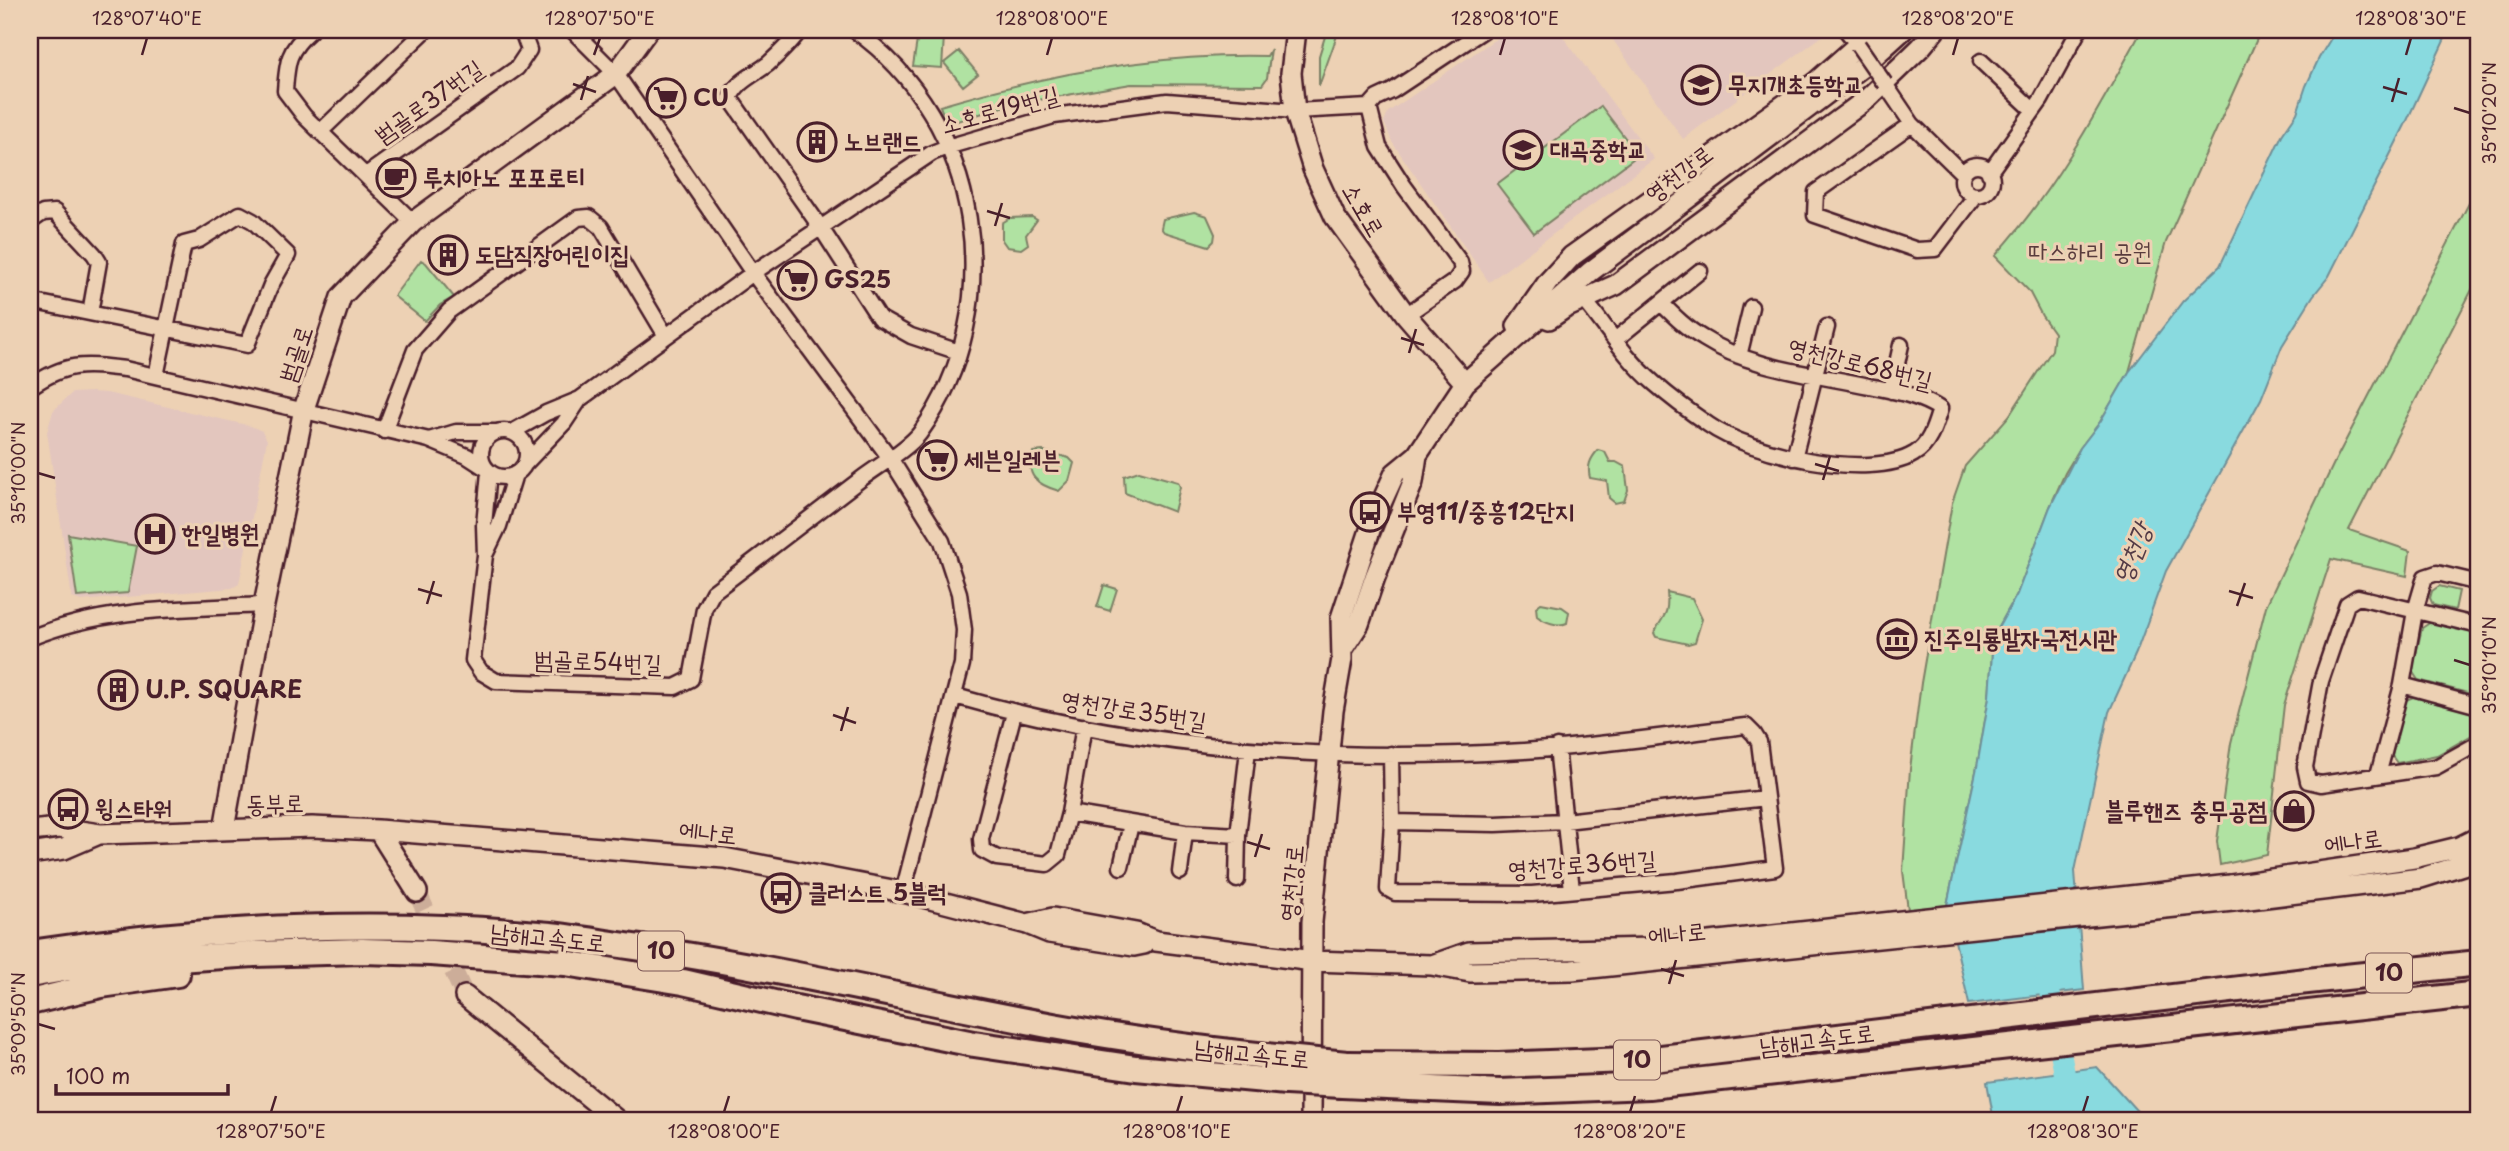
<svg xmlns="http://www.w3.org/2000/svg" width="2509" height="1151" font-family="'Playpen Sans','Poor Story',sans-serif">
  <rect width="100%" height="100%" fill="#edd1b4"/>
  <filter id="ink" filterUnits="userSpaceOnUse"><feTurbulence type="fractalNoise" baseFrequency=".0143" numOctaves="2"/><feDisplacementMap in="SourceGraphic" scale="14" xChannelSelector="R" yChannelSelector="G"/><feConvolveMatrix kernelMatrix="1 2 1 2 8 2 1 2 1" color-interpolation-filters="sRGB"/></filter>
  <g filter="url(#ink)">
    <path fill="#e3c6be" d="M1509 30H1558L1654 159 1489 282 1392 142 1384 122 1388 112Z
      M1606 30H1828L1829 31 1683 139Z
      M92 392 107 393 251 426 262 431 267 440 239 584 232 588 81 601 72 598 47 432 53 411 72 393Z"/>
    <path fill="#b0e2a2" stroke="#7d8066" stroke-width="2" d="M1327 30H1339L1319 86V56Z
      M2142 30H2261L2166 242 2129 372 2100 422 2080 448 2065 473 2050 507 2017 594 1998 628 1992 653 1989 697 1977 767 1947 905 1908 910 1903 871 1910 769 1921 683 1952 503 1965 466 2009 416 2052 350 2054 333 2042 316 2029 291 1995 256C2056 189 2099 108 2142 30Z
      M918 34 944 36 942 68 913 66Z
      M1271 49 1267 78 1262 85 1131 84 1009 105 954 122 944 116 940 106C1044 75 1158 53 1267 56Z
      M959 51 978 74 963 86 944 63Z
      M1601 106 1638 155 1534 233 1497 184Z
      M2479 184V276L2349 530 2410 551 2407 576 2331 559 2284 705 2267 855 2220 865 2217 841 2231 743 2266 606 2334 463Z
      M1194 212 1207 216 1215 234 1214 241 1209 246 1164 232 1161 228 1163 219Z
      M1032 217 1037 220 1026 235 1028 244 1021 249 1007 247 1002 240V223L1010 218Z
      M421 260 426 263 454 297 440 305 425 321 394 296Z
      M1598 450 1605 452 1610 462H1616L1625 467 1628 490 1624 501 1615 503 1609 498 1607 481 1590 478C1587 466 1590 459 1598 450Z
      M1043 451 1069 458 1074 463 1069 481 1059 491C1038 485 1024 476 1033 452Z
      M1139 471 1178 482 1180 487 1174 512 1125 493 1124 476Z
      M68 534 137 546 128 593 77 597Z
      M1104 585 1117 589 1110 611 1097 607Z
      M2439 586 2459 591 2455 610 2433 605 2430 598 2432 591Z
      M1667 592 1692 598 1702 619 1695 642 1688 644 1656 637 1654 633C1664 614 1669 616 1667 592Z
      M1541 603 1562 607 1569 612 1567 623C1558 627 1544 622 1537 616L1536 607Z
      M2431 622 2479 633V696L2418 680 2412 671 2422 628Z
      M2413 697 2479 714V731L2437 755 2397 763 2392 756 2404 701Z"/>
    <path fill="#89dadf" stroke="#708f97" stroke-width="2" d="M2336 30H2449L2405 125 2329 276 2313 296 2282 346 2261 399 2166 571 2136 653 2109 712 2075 871 2084 990 1969 1004 1947 905 1977 767 1989 697 1992 653 1998 628 2017 594 2050 507 2080 448 2100 422 2129 372 2183 301 2220 266 2282 135 2297 113 2306 86 2319 58Z
      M2097 1067 2146 1121H1994L1987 1082Z"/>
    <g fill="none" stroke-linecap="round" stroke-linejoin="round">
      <path stroke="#89dadf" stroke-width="21" d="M2045 966 2073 1121"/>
      <path stroke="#ccad99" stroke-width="19" stroke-dasharray="19 10" stroke-linecap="butt" d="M417 892 465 996"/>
      <g stroke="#4a1f2b" stroke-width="19">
        <path id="street" d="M311 30C288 50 287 61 285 91L304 116 413 222
          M572 30 616 74 753 273 890 458 942 541 959 593 964 630 962 664 903 892
          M800 30C791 43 780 53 768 64 754 75 737 81 730 98L821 228 879 318 911 336 959 352
          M1846 30 1858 45
          M1981 61 2032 109
          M1885 84 1912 124 1963 174
          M1369 107 1379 147 1404 186 1460 262 1462 271 1455 281 1406 315
          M1912 124 1816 192 1815 215 1917 250 1935 249 1976 195
          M320 132 426 30
          M1962 180a15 15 0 1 1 30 0a15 15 0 1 1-30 0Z
          M1989 173 2041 100 2079 30
          M366 175 517 68 529 50 523 34 519 30
          M30 222 43 213 55 212 94 254 99 262 90 313
          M30 301 247 345 271 285 288 255 253 221 240 214 199 240 184 244 156 376
          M1585 301C1607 328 1627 360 1654 383 1671 398 1690 412 1709 425 1750 454 1869 481 1914 454 1930 445 1935 425 1940 409 1919 395 1893 391 1869 386 1814 374 1751 369 1703 338 1687 329 1674 316 1661 303
          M1615 340 1700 271
          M1739 356 1751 307
          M30 387C66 362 83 364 125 369L429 440 467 456 484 467
          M1891 391 1901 345
          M481 454a23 23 0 1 1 46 0a23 23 0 1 1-46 0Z
          M384 431 415 350 449 311 578 218 589 217 601 227 666 336
          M512 432 546 413 580 399 753 273 932 153 947 147 1054 116 1167 101 1295 111 1369 107 1377 98 1392 91 1484 30
          M429 440 456 432H496
          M1794 458 1827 327
          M525 464 564 423 580 399
          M489 472 484 525 485 555 473 660 481 672 496 681 675 687 691 679 704 609 713 592C762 554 812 517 861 479 878 466 908 449 920 433 1010 307 982 120 854 30
          M486 553 499 526 515 474
          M2479 626 2358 597 2347 604 2321 681 2305 767 2308 781 2321 784 2436 767 2479 743
          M30 638C106 607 183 609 264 605
          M2402 685 2479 706
          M955 696C1139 749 1333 763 1524 751 1598 746 1672 735 1746 726L1754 734 1759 742 1775 868 1677 881 1532 894 1395 893 1388 889 1392 822 1391 754
          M1014 713 981 839 982 850 997 858 1047 864 1058 855 1069 813 1084 726
          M1557 747 1572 890
          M2378 775 2402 685 2415 611 2425 577 2437 573 2479 583
          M1069 813 1185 832 1238 835
          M1392 822 1496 824 1565 821 1766 798
          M1121 867 1131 824
          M1180 872 1185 832
          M1237 880 1238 835 1248 750"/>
      </g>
      <g stroke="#4a1f2b" stroke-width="24">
        <path id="secondary" d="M1296 30 1291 73 1295 111 1313 169 1335 217 1406 315 1465 383
          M1549 319 1565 308 1616 285 1867 99 1921 47 1935 30
          M1517 326 1548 282 1572 256 1816 82 1858 45 1887 30
          M1342 650 1359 624 1375 577 1413 482 1417 455
          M224 829 264 605 304 409 341 297 413 222 616 74 648 30
          M378 830 417 892
          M30 831 59 828 100 834 312 827 378 830 724 858 903 892 1027 924 1049 933 1134 946 1144 944
          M30 854 64 849 99 834
          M1027 924 1053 918 1136 933 1156 941 1313 961 1431 965 1470 972 1572 970 2233 901 2421 878 2466 864 2479 858
          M1432 965 1469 952 1655 948 2230 885 2414 858 2459 847 2479 837
          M465 996 618 1121
          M1311 1121 1312 922 1333 711 1342 659 1341 618 1373 521 1395 473 1417 455 1465 383 1590 272 1861 68 1903 30"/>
      </g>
      <g stroke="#4a1f2b" stroke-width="30">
        <path id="highway" d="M30 953C196 928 370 919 538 934 566 936 593 941 620 945 766 965 908 999 1053 1026 1130 1040 1208 1050 1286 1058
          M30 975 86 965 254 954 362 951 431 953 565 963 683 982 796 1008 974 1044 1136 1068 1286 1082
          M30 1002 101 985 177 974
          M1347 1064 1499 1065 1653 1059 2298 982 2479 963
          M1342 1085 1500 1092 1649 1086 2479 994"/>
      </g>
      <use href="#street" stroke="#edd1b4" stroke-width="14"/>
      <use href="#secondary" stroke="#edd1b4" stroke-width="19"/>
      <use href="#highway" stroke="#edd1b4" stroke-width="24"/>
      <g stroke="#4a1f2b" stroke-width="19" stroke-linecap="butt">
        <path id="street-bridge" d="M1858 45 1885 84"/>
      </g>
      <g stroke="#4a1f2b" stroke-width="30" stroke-linecap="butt">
        <path id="highway-bridge" d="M1286 1058 1347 1064
          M1286 1082 1342 1085"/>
      </g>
      <use href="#street-bridge" stroke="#edd1b4" stroke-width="14"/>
      <use href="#highway-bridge" stroke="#edd1b4" stroke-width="24"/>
    </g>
  </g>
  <path fill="none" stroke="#4a1f2b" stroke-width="2.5" d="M142 55 147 38M594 55 600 38M1047 55 1052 38M1500 55 1505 38M1953 55 1958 38M2406 55 2411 38M573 84 596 92M2383 87 2407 94M581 100 588 76M2392 102 2399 78M2454 108 2470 113M987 211 1010 218M995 226 1002 203M1401 338 1424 345M1409 353 1416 329M1815 464 1839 471M38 473 55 478M1823 480 1830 456M418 589 442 596M2229 591 2253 598M427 604 434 581M2237 606 2245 583M2454 660 2470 665M833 715 856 723M841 731 848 707M1247 842 1270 849M1255 857 1262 834M1661 969 1684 976M1669 984 1676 960M38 1024 55 1029M271 1112 276 1096M724 1112 729 1096M1177 1112 1182 1096M1630 1112 1635 1096M2083 1112 2088 1096"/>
  <defs>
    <g id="school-ring" transform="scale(2.0125)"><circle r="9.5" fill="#edd1b4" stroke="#4a1f2b" stroke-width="1.5"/><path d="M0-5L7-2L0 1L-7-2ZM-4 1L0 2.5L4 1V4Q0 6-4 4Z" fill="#4a1f2b"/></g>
    <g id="supermarket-ring" transform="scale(2.0125)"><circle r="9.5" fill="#edd1b4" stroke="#4a1f2b" stroke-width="1.5"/><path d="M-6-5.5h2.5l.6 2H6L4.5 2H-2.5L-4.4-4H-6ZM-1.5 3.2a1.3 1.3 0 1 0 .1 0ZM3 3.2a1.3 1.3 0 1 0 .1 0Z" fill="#4a1f2b"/></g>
    <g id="building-ring" transform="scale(2.0125)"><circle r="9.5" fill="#edd1b4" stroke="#4a1f2b" stroke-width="1.5"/><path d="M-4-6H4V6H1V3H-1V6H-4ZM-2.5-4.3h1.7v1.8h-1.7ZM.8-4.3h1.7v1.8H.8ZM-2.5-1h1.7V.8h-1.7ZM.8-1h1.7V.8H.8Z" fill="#4a1f2b"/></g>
    <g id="cafe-ring" transform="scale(2.0125)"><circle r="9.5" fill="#edd1b4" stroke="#4a1f2b" stroke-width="1.5"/><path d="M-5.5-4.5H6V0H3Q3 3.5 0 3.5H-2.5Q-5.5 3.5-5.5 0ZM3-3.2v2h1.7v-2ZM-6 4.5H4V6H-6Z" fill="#4a1f2b"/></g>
    <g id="bus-ring" transform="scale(2.0125)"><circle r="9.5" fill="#edd1b4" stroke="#4a1f2b" stroke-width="1.5"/><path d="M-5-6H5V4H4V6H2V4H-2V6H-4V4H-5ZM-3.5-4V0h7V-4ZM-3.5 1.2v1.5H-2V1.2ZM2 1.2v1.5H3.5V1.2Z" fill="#4a1f2b"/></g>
    <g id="hospital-ring" transform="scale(2.0125)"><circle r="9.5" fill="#edd1b4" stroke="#4a1f2b" stroke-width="1.5"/><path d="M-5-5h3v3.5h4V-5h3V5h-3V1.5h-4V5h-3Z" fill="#4a1f2b"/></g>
    <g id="museum-ring" transform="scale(2.0125)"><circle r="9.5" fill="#edd1b4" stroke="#4a1f2b" stroke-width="1.5"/><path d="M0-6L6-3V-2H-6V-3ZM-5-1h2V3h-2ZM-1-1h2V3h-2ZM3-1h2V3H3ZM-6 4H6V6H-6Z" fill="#4a1f2b"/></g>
    <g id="shop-ring" transform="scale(2.0125)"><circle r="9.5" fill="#edd1b4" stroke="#4a1f2b" stroke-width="1.5"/><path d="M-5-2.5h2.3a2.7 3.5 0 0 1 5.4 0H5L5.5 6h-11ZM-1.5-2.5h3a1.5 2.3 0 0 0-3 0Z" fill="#4a1f2b"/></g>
  </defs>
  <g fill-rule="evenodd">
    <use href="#school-ring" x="1701" y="85"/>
    <use href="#supermarket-ring" x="666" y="98"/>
    <use href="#building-ring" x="817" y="142"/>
    <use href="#school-ring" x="1523" y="150"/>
    <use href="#cafe-ring" x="396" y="178"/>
    <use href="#building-ring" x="448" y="255"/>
    <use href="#supermarket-ring" x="797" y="280"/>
    <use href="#supermarket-ring" x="937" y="460"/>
    <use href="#bus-ring" x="1370" y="512"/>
    <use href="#hospital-ring" x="155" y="534"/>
    <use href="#museum-ring" x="1897" y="639"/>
    <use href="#building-ring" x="118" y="690"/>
    <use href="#bus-ring" x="68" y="809"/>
    <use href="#shop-ring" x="2294" y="811"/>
    <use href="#bus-ring" x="781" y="893"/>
  </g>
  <g text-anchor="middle" stroke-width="6" stroke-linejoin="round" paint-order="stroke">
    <g fill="#edd1b4" stroke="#7b5454" stroke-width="2">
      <rect x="638" y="931.5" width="46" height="39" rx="5"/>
      <rect x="2366" y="953.5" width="46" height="39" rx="5"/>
      <rect x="1614" y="1040.5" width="46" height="39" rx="5"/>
    </g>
    <g font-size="23" font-weight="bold" fill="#4a1f2b">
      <text x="661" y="959">10</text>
      <text x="2389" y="981">10</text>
      <text x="1637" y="1068">10</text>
    </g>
    <g font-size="24" font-weight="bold" fill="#4a1f2b" stroke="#edd1b4" text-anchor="start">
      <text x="1728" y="93">무지개초등학교</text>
      <text x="693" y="106">CU</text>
      <text x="844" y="150">노브랜드</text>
      <text x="1550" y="158">대곡중학교</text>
      <text x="423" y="186">루치아노 포포로티</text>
      <text x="475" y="263">도담직장어린이집</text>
      <text x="824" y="288">GS25</text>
      <text x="964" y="468">세븐일레븐</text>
      <text x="1397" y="520">부영11/중흥12단지</text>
      <text x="182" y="542">한일병원</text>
      <text x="1924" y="647">진주익룡발자국전시관</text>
      <text x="145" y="698">U.P. SQUARE</text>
      <text x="95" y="817">윙스타워</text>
      <text x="2267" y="819" text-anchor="end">블루핸즈 충무공점</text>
      <text x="808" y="901">클러스트 5블럭</text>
    </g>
    <g font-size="24" fill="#4a1f2b" stroke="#edd1b4">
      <text transform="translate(429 102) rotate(-35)" y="8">범골로37번길</text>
      <text transform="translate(1000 110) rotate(-15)" y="8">소호로19번길</text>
      <text transform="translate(1679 174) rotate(-37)" y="8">영천강로</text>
      <text transform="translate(1363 210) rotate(60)" y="8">소호로</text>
      <text transform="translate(296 354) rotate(-71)" y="8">범골로</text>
      <text transform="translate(1860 364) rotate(14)" y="8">영천강로68번길</text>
      <text transform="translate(598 662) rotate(2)" y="8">범골로54번길</text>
      <text transform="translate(1134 711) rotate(9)" y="8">영천강로35번길</text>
      <text transform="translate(275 804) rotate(-1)" y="8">동부로</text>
      <text transform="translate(708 833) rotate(6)" y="8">에나로</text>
      <text transform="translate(2353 842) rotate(-8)" y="8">에나로</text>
      <text transform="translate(1582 865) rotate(-4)" y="8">영천강로36번길</text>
      <text transform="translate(1292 883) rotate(-85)" y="8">영천강로</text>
      <text transform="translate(1677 934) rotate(-6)" y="8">에나로</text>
      <text transform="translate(548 938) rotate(6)" y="8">남해고속도로</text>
      <text transform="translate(1817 1040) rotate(-7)" y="8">남해고속도로</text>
      <text transform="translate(1252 1054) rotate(6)" y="8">남해고속도로</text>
    </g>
    <g font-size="24" fill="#593c3d" stroke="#edd1b4">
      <text x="2090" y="260">따스하리 공원</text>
    </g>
    <g font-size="26" font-style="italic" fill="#533b46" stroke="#edd1b4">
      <text transform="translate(2132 553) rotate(-68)" y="9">영천강</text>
    </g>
  </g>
  <rect width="2509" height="1151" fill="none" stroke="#edd1b4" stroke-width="77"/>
  <path d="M56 1084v10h172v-10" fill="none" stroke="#4a1f2b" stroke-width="3.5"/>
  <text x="66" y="1084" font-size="21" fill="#4a1f2b" stroke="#edd1b4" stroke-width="5" paint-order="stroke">100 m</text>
  <rect x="38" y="38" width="2432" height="1074" fill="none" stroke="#4a1f2b" stroke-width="2.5"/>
  <g font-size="18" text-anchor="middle" fill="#4a1f2b">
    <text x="147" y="25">128°07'40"E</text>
    <text x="600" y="25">128°07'50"E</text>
    <text x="1052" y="25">128°08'00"E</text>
    <text x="1505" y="25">128°08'10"E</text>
    <text x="1958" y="25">128°08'20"E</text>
    <text x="2411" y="25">128°08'30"E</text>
    <text transform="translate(2490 113) rotate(-90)" y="6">35°10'20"N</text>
    <text transform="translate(19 473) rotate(-90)" y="6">35°10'00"N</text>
    <text transform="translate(2490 665) rotate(-90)" y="6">35°10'10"N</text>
    <text transform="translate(19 1024) rotate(-90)" y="6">35°09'50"N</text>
    <text x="271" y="1138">128°07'50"E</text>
    <text x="724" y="1138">128°08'00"E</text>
    <text x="1177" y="1138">128°08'10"E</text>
    <text x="1630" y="1138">128°08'20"E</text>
    <text x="2083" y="1138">128°08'30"E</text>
  </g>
</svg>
